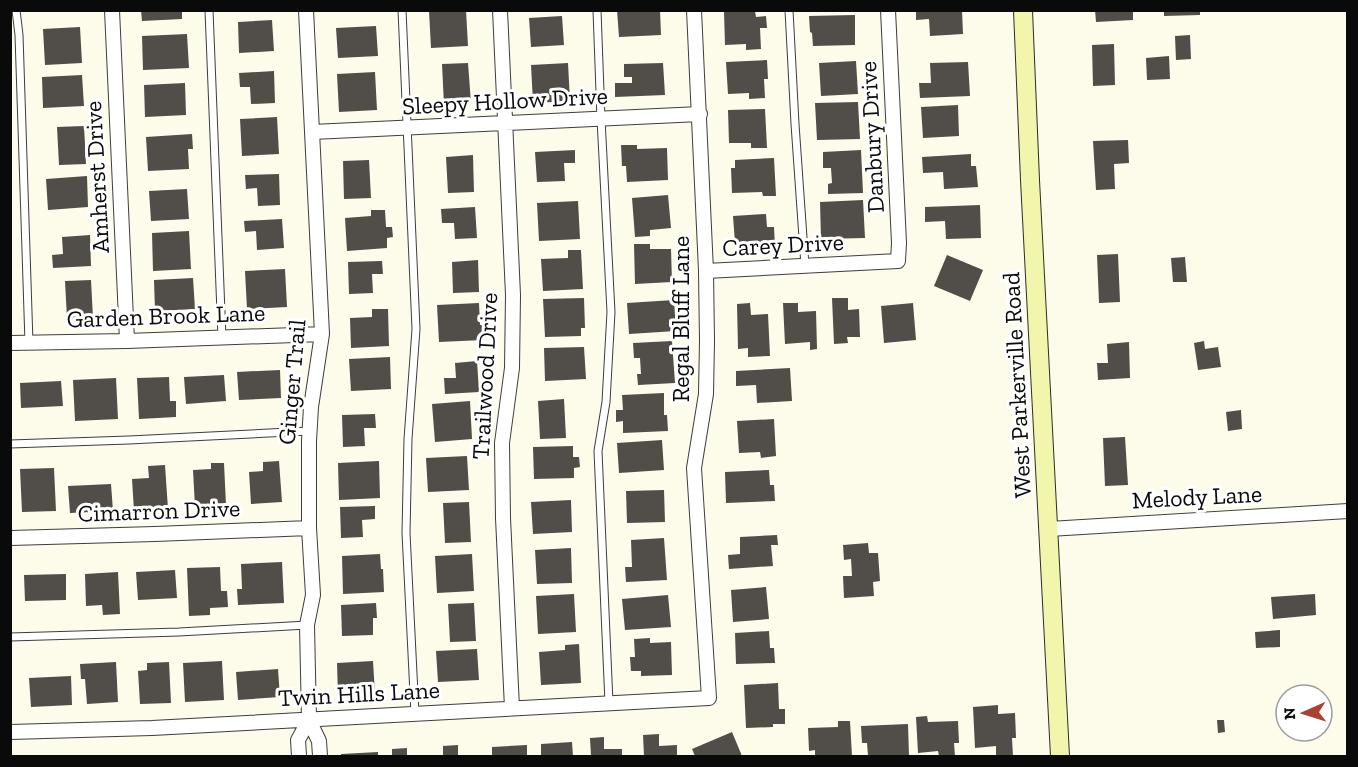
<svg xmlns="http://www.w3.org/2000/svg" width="1358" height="767" font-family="'Zilla Slab',serif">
  <rect width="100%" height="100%" fill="#fdfcea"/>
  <path fill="#514d48" d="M141 10H182V19L142 21Z
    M466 10 468 46 431 48 429 11Z
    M617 10H660L661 35 619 37Z
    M916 10H962L963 34 930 36 929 19 916 20Z
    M1095 10H1133V20L1096 22Z
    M1164 10H1200V15L1164 16Z
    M755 11 756 17 766 16 767 28H760L761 49 746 50V44L725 45 724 12Z
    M855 15V45L813 46 812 33 810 32 809 16Z
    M562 16 564 45 531 47 529 18Z
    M272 20 274 51 239 53 238 22Z
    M376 26 378 56 338 58 336 28Z
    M80 27 82 63 45 65 43 29Z
    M187 34 189 68 143 70 142 36Z
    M1190 35 1191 59 1176 60 1175 36Z
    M1114 44 1115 85 1093 86 1092 45Z
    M1169 56 1170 79 1147 80 1146 58Z
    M767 60 768 79H764L765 98 749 99V93L728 94 726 62Z
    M856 61 858 94 821 96 819 63Z
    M968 62 970 96 920 98 919 83H931L930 63Z
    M468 63 471 103 444 105 442 64Z
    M568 63 570 101 533 103 531 65Z
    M663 63 665 95 615 97V83H632V77H624V64Z
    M274 71 275 103 251 104 250 87H240L239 73Z
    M375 72 377 110 339 112 337 74Z
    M82 75 84 106 43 108 42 77Z
    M185 83 186 115 145 117 144 85Z
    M858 102 860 139 817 140 815 103Z
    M958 105 959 136 923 138 921 107Z
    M765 109 767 148H751V143H729L728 110Z
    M277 117 279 154 242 156 240 119Z
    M84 126 86 164 59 165 57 127Z
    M192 134 193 149H188L189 169 148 171 146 137Z
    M1128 140 1129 163 1114 164 1115 189 1096 190 1093 141Z
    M621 145H637V149L667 148 668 180 627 182 626 166H622Z
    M575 150V163H564L565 181 537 182 535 152Z
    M861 150 863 193 828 194V184L832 183 831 168H823V152Z
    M971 154V166H976L978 187 944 189 943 172 923 173 922 157Z
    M473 155 474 192 448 193 446 157Z
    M774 158 776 196H763L762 192 732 193 731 168H735V160Z
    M369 160 371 198 344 199 343 161Z
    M279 174 280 205 258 206 257 188 246 189 245 175Z
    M87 176 88 207 48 210 46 179Z
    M187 189 189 219 151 221 149 191Z
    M668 195 671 228 650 230V236L635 237 632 198Z
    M863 200 865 238 821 239 820 202Z
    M578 201 580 239 539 241 537 203Z
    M980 205 981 238 946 239 945 221 925 222V207Z
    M475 207 477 238 455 239 454 223H442L441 209Z
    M371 210H385L386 227H392L393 237 387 238V248L347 251 345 218 371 216Z
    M766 214 767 227H774L775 247H760V242L735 243 733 216Z
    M282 219 284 248 257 250 256 231 245 232 244 221Z
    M189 231 191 269 153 271 152 233Z
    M90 235 91 266 53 268 52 255 63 254 62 237Z
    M634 244H650V249H671L672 282 635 284Z
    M568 250H581L583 289 543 291 541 259 568 258Z
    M1118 254 1120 302 1099 303 1097 255Z
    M947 255 983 270 970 301 934 286Z
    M1185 257 1187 282H1173L1171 258Z
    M478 260 479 292 453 293 452 262Z
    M382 261 383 274H372L373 293 349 294 348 262Z
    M285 269 287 307 247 309 245 271Z
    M193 278 195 309 155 311 154 280Z
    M91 280 93 318 67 319 65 281Z
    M584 298 585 328H581V336L545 337 543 299Z
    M832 298H848V310L859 309 860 337H847L848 343 834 344Z
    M674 300 676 331 629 334 627 303Z
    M479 303 480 325H482L483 340 439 342 437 305Z
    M750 303 751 315 768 314 770 356 748 357V348L738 349 737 304Z
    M783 303H798V312L816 311 817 349 810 350V342L785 344Z
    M913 303 916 340 884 343 881 306Z
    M372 309H388L389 346 351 348 350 318 372 317Z
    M672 341 675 383 638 385 637 374H641L640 358H634L633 343Z
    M1204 341 1205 349 1218 347 1221 367 1198 370 1194 343Z
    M1129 342 1130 378 1098 380 1097 363H1108L1107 344Z
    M584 347 586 379 545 381 544 348Z
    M390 357 391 389 351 391 349 359Z
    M477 361 479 392 445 394 444 378H456L455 363Z
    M790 368 792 401 757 403 756 385 736 386V371Z
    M280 370 281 398 239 400 237 372Z
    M224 375 226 401 186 404 184 377Z
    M169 377 170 401H176V417L139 419 137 378Z
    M116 378 118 419 75 421 73 380Z
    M61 381 63 406 21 408 20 383Z
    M664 393V415H667L668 431 623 433V421L616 422V410H623L622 395Z
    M564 399 566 438 540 439 538 401Z
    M470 401 472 439 435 442 432 404Z
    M1241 410 1242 429 1228 431 1226 412Z
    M375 414 376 428H364L365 446 343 447 342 415Z
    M774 419 776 456 761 458 760 452 739 453 737 421Z
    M1125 437 1128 485 1105 486 1103 438Z
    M662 440 664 470 619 473 617 443Z
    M573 446V457H579L580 467 574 468V478L534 479 533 447Z
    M467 456 469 490 428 492 426 458Z
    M279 461 282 502 251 504 249 472 263 471V462Z
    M379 461 380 498 339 500 338 463Z
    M211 463H224L226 505 195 507 193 470 211 469Z
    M165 465 168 509 134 511 132 479 149 478 148 466Z
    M54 468 56 511 22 512 20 469Z
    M769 470 770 485H774L775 501 726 503 725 472Z
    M111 484 113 511 70 513 68 486Z
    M664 490 665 522 627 523 626 491Z
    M571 500 572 532 533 534 531 502Z
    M469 502 471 542 445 543 443 503Z
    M375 506V519L362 520 363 537 341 538 340 507Z
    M777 535 778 545H771L773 566 729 569 728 555 740 554V537Z
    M664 538 667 580 626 582 625 567H632L631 540Z
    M868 543 869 553H878L880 581 873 582 874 596 844 598 843 576H852L851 559 844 560 843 545Z
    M571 548 572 583 537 584 535 550Z
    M380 554 381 569H383L384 592 343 594 342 556Z
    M472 554 474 591 437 593 435 556Z
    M282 562 284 603 238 605 237 589H242L241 564Z
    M220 567 221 591H227L228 607 210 608V615L189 616 187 568Z
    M175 570 177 598 138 600 136 572Z
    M118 572 120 614 103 615 102 605 86 606 85 574Z
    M66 574V600L25 601 24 575Z
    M766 587 769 619 733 622 731 590Z
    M574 594 576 632 538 634 536 596Z
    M1315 594 1316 615 1273 619 1271 597Z
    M668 595 671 627 625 630 622 599Z
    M376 603 377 618H373V635L342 636 341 605Z
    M474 603 476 641 450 642 448 604Z
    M1280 630V647L1256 648 1255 632Z
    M769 631 770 648H774L775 663 736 664 735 633Z
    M650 638V643L671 642 672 675 641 676V671H631L630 657H635L634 639Z
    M579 644 581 683 541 685 539 652 565 650V645Z
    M477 649 479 680 438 682 436 651Z
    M222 661 224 700 185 702 183 663Z
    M373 661 375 694 338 695 337 663Z
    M116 662 118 702 87 704 85 679H81L80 664Z
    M169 662 171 703 140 704 138 671 147 670V663Z
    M278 669 280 697 238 700 236 672Z
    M71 676 72 705 31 707 29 678Z
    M778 683 779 709H785V724H773V727L746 728 744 685Z
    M998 705V714L1015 713 1016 738H1012L1013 756H996V746L975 748 973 707Z
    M927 716 928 722 958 721 959 743H954L955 756H939L938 751 918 753 916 717Z
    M1217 720H1224L1225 732 1218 733Z
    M838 721H850L852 756H815V750L809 751 808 728 838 727Z
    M908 724 909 756H868L867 743H862L861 726Z
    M732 732 742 756H695L692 749Z
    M659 734V746L677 745V756H644L643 735Z
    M604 737V749H622V756H591L590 738Z
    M572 742 573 756H541V744Z
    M458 745V756H443V746Z
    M527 745V756H492V747Z
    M407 748V756H392V749Z
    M378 752V756H341V754Z"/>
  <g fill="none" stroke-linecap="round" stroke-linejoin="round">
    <g stroke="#3d3d3d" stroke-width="9">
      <path id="lane" d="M16 10 19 35 29 343
        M209 10 222 338
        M402 10 416 329 408 439 406 533 415 714
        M597 10 601 119 611 312 606 402 598 451 609 703
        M789 10 795 124 805 266
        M10 444 129 440 309 431
        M10 637 179 632 307 625"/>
    </g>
    <g stroke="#3d3d3d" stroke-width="16">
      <path id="street" d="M112 10 127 341
        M306 10 322 334 311 407 309 441V528L313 595 307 625 309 720 319 741 320 756
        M500 10 513 295 512 368 502 443 503 518 512 708
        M312 132 700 114
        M706 271 898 261 899 243 888 10
        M10 343 127 341 322 334
        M1049 529 1348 511
        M10 538 155 534 309 528
        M10 732 152 728 709 698 694 468 706 394 707 341 706 271 694 10
        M299 756 298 740 309 720"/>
    </g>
    <g stroke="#2c2c2c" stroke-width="20">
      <path id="secondary" d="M1023 10 1030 180 1060 756"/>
    </g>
    <use href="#lane" stroke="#fff" stroke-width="7"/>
    <use href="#street" stroke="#fff" stroke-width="14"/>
    <use href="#secondary" stroke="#f1f6ac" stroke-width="18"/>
  </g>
  <g text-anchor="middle" stroke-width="6" stroke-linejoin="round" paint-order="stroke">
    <g font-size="24" fill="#0a0a0a" stroke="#fff">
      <text transform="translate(505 101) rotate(-3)" y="8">Sleepy Hollow Drive</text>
      <text transform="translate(872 137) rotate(-93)" y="8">Danbury Drive</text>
      <text transform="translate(97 177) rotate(-93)" y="8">Amherst Drive</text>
      <text transform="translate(783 245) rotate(-3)" y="8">Carey Drive</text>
      <text transform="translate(166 316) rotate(-2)" y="8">Garden Brook Lane</text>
      <text transform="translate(681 319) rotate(-90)" y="8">Regal Bluff Lane</text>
      <text transform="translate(485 376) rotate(-87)" y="8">Trailwood Drive</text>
      <text transform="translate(292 382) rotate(-85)" y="8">Ginger Trail</text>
      <text transform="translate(1017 385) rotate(-93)" y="8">West Parkerville Road</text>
      <text transform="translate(1197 497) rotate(-3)" y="8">Melody Lane</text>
      <text transform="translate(159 511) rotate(-2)" y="8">Cimarron Drive</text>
      <text transform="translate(359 694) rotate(-3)" y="8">Twin Hills Lane</text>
    </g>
  </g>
  <rect width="1358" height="767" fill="none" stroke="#0a0a0a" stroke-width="24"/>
  <g transform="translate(1304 713) rotate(267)"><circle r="28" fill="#ffffff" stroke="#9d9d9d" stroke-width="1.5"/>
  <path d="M0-4.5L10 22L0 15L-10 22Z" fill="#a94133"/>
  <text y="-9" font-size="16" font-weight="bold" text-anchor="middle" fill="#0a0a0a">N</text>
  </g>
</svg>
